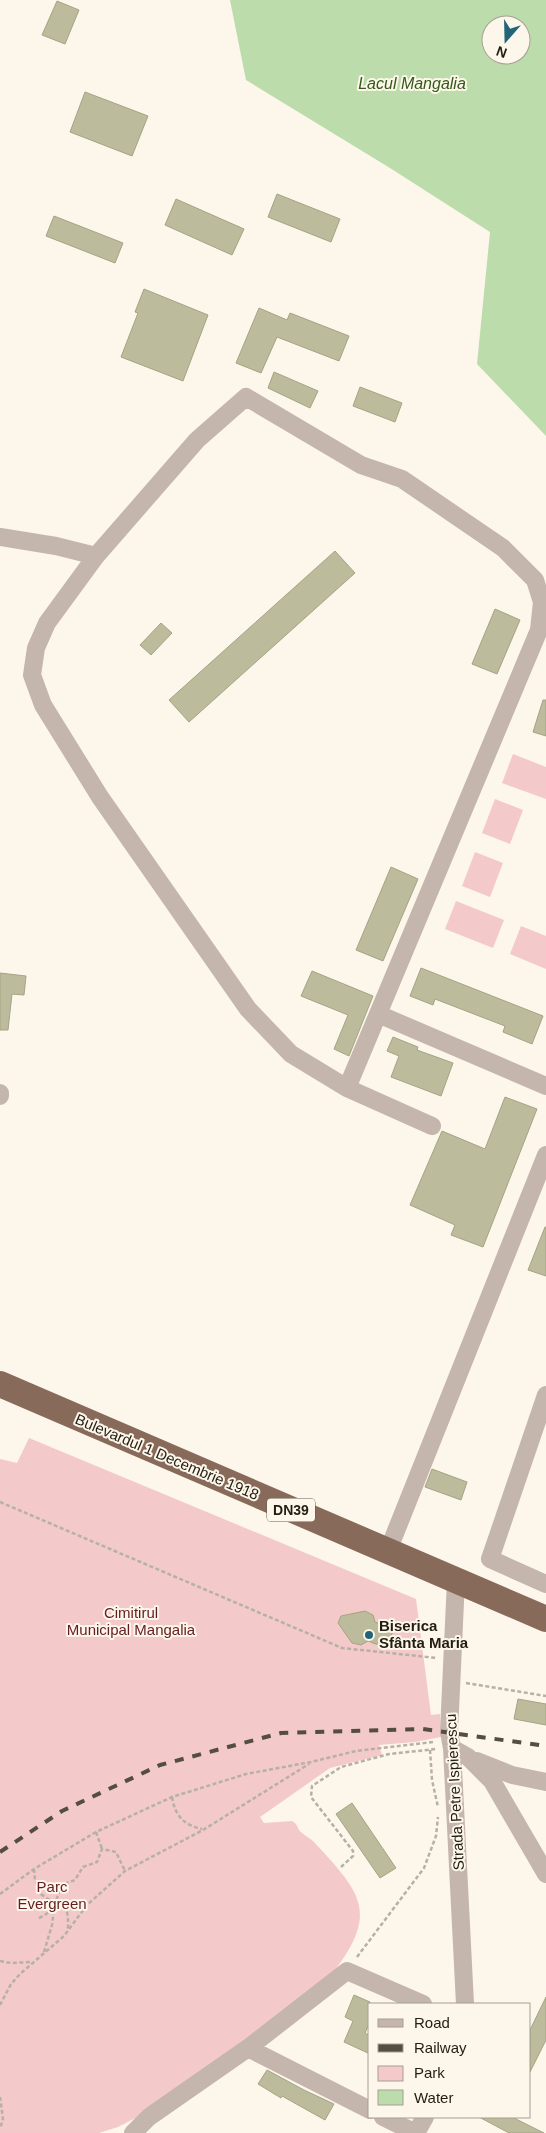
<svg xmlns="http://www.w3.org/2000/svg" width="546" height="2133" font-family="Helvetica,sans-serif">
  <rect width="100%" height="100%" fill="#fdf6ea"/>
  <path fill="#f3cac9" d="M513 754 546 767V799L502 783Z
    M495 799 523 810 510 844 482 833Z
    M475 852 503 863 490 897 462 886Z
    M456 901 504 920 493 948 445 929Z
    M521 926 546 936V969L510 954Z
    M29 1438 416 1599 431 1715 440 1714 441 1737 415 1742 379 1745 382 1755 330 1768 260 1817 264 1823 292 1821 295 1823C298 1826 298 1830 301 1832 305 1836 310 1838 314 1842 361 1893 380 1912 332 1974L153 2109 118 2127 99 2133H0V1459L17 1463Z"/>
  <path fill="#bcdcac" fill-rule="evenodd" d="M230 0H546V436L477 364 490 232 390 168 246 80ZM491 25H521V55H491Z"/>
  <path fill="#bcbb9b" stroke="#a4a484" d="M57 1 79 10 65 44 42 35Z
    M85 92 148 116 132 156 70 132Z
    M277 194 340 219 331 242 268 217Z
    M176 199 244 229 232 255 165 225Z
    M54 216 123 243 115 263 46 236Z
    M144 289 208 315 183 381 121 357 138 313 135 312Z
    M259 308 287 320 290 313 349 336 339 361 277 337 261 373 236 363Z
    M274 372 318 391 310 408 268 388Z
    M360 387 402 403 395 422 353 406Z
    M335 551 355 573 189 722 169 700Z
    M495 609 520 620 497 674 472 664Z
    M161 623 172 633 151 655 140 645Z
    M543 700H546V736L533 732Z
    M391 867 418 879 383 961 356 950Z
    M421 968 543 1016 532 1044 503 1032 505 1026 435 999 433 1005 410 996Z
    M312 971 373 996 349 1056 334 1049 348 1015 301 996Z
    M0 973 26 976 24 995 12 994 8 1030H0Z
    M393 1037 418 1047 417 1050 453 1063 441 1096 391 1077 399 1056 387 1051Z
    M505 1097 537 1109 483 1247 451 1235 455 1225 410 1205 442 1131 485 1149Z
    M545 1227H546V1276L528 1270Z
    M432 1469 467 1482 461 1500 425 1487Z
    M365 1611 373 1615 375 1622 394 1629 386 1648 368 1641 361 1645 352 1643 338 1623 341 1616Z
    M518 1699 546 1704V1725L514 1719Z
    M352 1803 396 1868 380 1878 336 1814Z
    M354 1995 370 2002V2022L365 2033 370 2036V2054L344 2042 353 2021 345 2017Z
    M546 1997V2040L530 2072V2030Z
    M267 2070 304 2090 334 2104 325 2120 282 2096 281 2098 258 2084Z
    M479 2117H512L544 2133H509Z"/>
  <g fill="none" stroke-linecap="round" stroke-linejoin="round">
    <path stroke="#b7b0a4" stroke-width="2.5" stroke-dasharray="4 2.5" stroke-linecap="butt" d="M0 1502 342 1648 437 1658
      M466 1683 546 1696
      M430 1750 432 1780 438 1807
      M172 1797C175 1816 184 1825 202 1829
      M96 1832 102 1849
      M341 1867 353 1856V1851L311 1797 312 1786 341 1767 389 1754 436 1749
      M34 1869 35 1880 41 1894C61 1910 69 1897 68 1929
      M0 1894 34 1869 96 1832 172 1797 246 1774 311 1762 356 1751 434 1742
      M39 1918C55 1911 56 1901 61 1885L75 1880 83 1867 97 1862 102 1849 116 1852 125 1871
      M44 1952 52 1925 54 1908
      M357 1957 424 1868 436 1836 438 1817
      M0 1961 11 1963 32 1962
      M0 2005 11 1984 20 1974 64 1936 87 1905 125 1871 203 1830 309 1764
      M0 2097 3 2119 0 2129"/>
    <path stroke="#c4b5ad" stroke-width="18" d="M0 537 56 546 96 556
      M378 1014 546 1086
      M347 1088 539 630 542 602 535 580 503 548 402 479 361 465 246 397 197 440 96 556 47 623 36 648 32 675 43 705 100 797 248 1009 291 1054 347 1088 432 1126
      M0 1093V1096
      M546 1395 490 1559 546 1584
      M388 1551 546 1155
      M456 1580 449 1732 452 1748 465 2004
      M452 1748 468 1757 492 1781 546 1874
      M477 1761 512 1775 546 1782
      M248 2048 370 2110
      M383 2117 416 2133
      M133 2133 149 2117 248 2048 347 1971 423 2004
      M416 2133 425 2117"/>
    <path stroke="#886a5b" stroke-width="26" d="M0 1384 546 1619"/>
    <path stroke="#544d42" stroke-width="4" stroke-dasharray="9 9" stroke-linecap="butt" d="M0 1852 62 1811 160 1765 281 1733 423 1729 546 1746"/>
  </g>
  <circle fill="#236578" stroke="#fdf6ea" stroke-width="2" cx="369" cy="1635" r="5"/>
  <g text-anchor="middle" stroke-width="4" stroke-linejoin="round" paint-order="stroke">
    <rect fill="#fdf6ea" stroke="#645d52" stroke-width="1" x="267" y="1498.5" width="48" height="23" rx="4"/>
    <g font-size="14" font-weight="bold" fill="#231c11">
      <text x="291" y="1515">DN39</text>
    </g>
    <g font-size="15" fill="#231c11" stroke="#fdf6ea">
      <text transform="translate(167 1457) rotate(23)" y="5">Bulevardul 1 Decembrie 1918</text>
      <text transform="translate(455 1792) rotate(-93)" y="5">Strada Petre Ispierescu</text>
    </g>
    <g font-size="15" fill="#641c20" stroke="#fdf6ea">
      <text x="131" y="1618">Cimitirul<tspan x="131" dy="17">Municipal Mangalia</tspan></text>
      <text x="52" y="1892">Parc<tspan x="52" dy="17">Evergreen</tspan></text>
    </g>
    <g font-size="15" font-weight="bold" fill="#231c11" stroke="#fdf6ea" text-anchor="start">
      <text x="379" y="1631">Biserica<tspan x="379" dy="17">Sfânta Maria</tspan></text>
    </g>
    <g font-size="16" font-style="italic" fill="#335a1a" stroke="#fdf6ea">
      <text x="412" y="89">Lacul Mangalia</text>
    </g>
  </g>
  <rect x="368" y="2003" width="162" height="115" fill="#fdf6ea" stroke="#a69f93"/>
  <rect x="378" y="2019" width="25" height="8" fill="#c4b5ad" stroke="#a69f93"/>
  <text x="414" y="2028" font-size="15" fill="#231c11">Road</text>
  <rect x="378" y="2044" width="25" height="8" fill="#544d42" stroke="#a69f93"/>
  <text x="414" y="2053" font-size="15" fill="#231c11">Railway</text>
  <rect x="378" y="2066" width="25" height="15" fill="#f3cac9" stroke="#a69f93"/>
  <text x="414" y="2078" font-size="15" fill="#231c11">Park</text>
  <rect x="378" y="2090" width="25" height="15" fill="#bcdcac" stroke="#a69f93"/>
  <text x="414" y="2103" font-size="15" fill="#231c11">Water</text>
  <g transform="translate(506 40) rotate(200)"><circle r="24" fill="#fdf6ea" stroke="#a69f93"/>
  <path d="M0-4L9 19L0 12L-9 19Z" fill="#236578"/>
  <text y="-8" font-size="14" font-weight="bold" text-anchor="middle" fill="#231c11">N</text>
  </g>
</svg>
